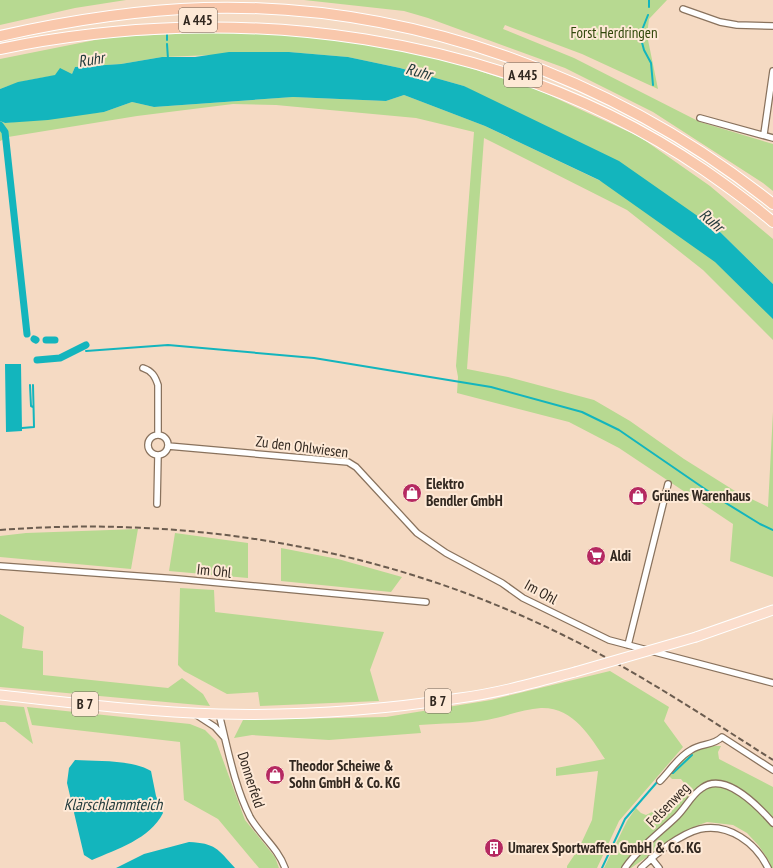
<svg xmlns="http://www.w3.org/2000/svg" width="773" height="868" font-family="'PT Sans Narrow',sans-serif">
  <rect width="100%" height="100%" fill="#f5dac3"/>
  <path fill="#b7d991" d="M0 0H126L75 8 0 25Z
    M304 0H667L649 19 647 35 658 89 582 54 505 25 503 29 574 58 700 122 773 144V191L763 183 653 112 565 68 428 18 404 11Z
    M218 32 335 36 451 62 536 89 640 137 710 186 773 239V284L719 231 464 86 400 68 348 57 289 52 162 57 121 64 75 67 72 74C47 76 23 80 0 89V59L110 37Z
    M404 95 485 126 630 195 693 238 773 316V340L703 270 627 210 484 138 467 369 508 377 594 400 630 421 684 459 735 491 768 507 773 412V577L730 561 733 524 619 448 569 422 457 393 458 377 456 366 474 132 416 118 276 105 233 104 137 116 8 137 0 141V121L5 123 104 112 132 102 154 107 293 97 386 101Z
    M138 529 131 569 0 557V536L26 533Z
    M175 533 248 543V578L169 571Z
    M281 548 338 559 402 577 391 592 281 581Z
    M180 588 214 590 215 612 384 632 370 670 379 701 260 706 258 692 227 694 184 671 178 665Z
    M0 614 24 627 22 648 43 651V675L168 688 182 678 203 694 210 706 0 687Z
    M610 671 669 707 664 721 683 747 619 821 597 868H567V866L579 848 592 820 598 771 556 776V768L605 759C590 736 573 707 541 708 523 709 504 717 487 720 465 724 441 723 419 725L421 733 329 740 252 735 234 738 243 720 386 717 491 700Z
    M0 705 24 707 33 744 5 722H0Z
    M27 707 190 724 205 730 216 741 245 820 275 857 279 868H259L218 819 184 800 180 742 32 725Z
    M703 746H721L718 752 719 759 773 787V868H771L769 861 759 846 747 833 733 825 707 822 696 826 679 835 631 868H604L627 821 636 808 641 813 646 815 662 807 687 787 681 779H672L668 775 691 751Z"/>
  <path fill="#13b5bd" d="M229 52H289L348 57 400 68 464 86 619 161 719 231 773 284V319L715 262 599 180 485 126 404 95 386 101 293 97 154 107 132 102 104 112 48 120 5 123 0 121V89L18 82 55 75 60 68 72 74 75 67 121 64 162 57H195Z
    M5 364H21L22 431 6 432Z
    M75 760C97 761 133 760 151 771L156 796 163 813C150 839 117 849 92 860L84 855 67 783 69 768Z
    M189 842C215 843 218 849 235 868H116L144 854Z"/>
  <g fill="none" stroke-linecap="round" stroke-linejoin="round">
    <path stroke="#13b5bd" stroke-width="2" d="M649 0V7
      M648 15 640 35 644 50 651 63 653 85
      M167 35V40
      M167 44 168 59
      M86 351 168 345 314 358 491 387 582 412 619 430 721 500 760 524 773 530
      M30 385 31 406 33 407
      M22 428 34 427 33 385
      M669 773H673L692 755
      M602 868 625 819 658 781"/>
    <path stroke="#13b5bd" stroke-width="7" d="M0 125 5 132 27 334
      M34 339 36 340
      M46 340H55
      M37 360 60 358 86 345"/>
    <g stroke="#89725d" stroke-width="8">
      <path id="street" d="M683 9 720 22 737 25 773 26
        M700 118 773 138
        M764 134 773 71
        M143 368C152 371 155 376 158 385V435
        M148 445a10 10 0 1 1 20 0a10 10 0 1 1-20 0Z
        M168 446 348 462 356 467 417 533 446 553 502 583 523 598 609 640 773 683
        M157 504 158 455
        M0 566 178 579 426 602
        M628 645 668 484
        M195 714 215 727 224 737
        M219 714C228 749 234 785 250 817 260 835 278 848 285 868
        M660 781C670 771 678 757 691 750 701 743 713 746 722 737L773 770
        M651 858 659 868
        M625 868C638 849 658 834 675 818 685 809 691 795 702 788 725 771 759 807 773 823
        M641 868C655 854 680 834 700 829 729 823 756 843 768 868"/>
    </g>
    <g stroke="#fff" stroke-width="11">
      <path id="primary" d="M696 637 773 610
        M0 695C73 703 146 712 219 714 299 716 381 710 460 698 499 693 537 682 575 672"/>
    </g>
    <g stroke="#fff" stroke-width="12">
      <path id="highway" d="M0 36C67 21 135 10 204 8 408 2 614 77 773 204
        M0 49C237 0 502 32 704 170 727 186 751 203 773 222"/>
    </g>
    <use href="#street" stroke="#fff" stroke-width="5.5"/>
    <use href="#primary" stroke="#fbdecd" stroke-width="9"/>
    <use href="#highway" stroke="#f9c8ac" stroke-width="10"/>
    <path stroke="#6b5c4f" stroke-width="2" stroke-dasharray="6 3" stroke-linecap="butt" d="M0 530C193 515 389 549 563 635 636 671 704 716 773 760"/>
    <g stroke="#fff" stroke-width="11" stroke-linecap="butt">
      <path id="primary-bridge" d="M575 672 696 637"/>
    </g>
    <use href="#primary-bridge" stroke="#fbdecd" stroke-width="9"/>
  </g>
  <defs>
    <g id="shop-disc" transform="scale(1)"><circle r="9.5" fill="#b52961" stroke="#fee9d6"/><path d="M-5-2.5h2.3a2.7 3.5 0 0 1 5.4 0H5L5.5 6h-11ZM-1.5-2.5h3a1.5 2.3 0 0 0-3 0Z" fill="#fff"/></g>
    <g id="supermarket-disc" transform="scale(1)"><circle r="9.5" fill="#b52961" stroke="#fee9d6"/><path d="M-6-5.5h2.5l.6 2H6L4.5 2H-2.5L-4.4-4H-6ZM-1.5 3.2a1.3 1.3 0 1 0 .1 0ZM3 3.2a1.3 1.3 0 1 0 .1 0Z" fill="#fff"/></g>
    <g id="building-disc" transform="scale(1)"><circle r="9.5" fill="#b52961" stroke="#fee9d6"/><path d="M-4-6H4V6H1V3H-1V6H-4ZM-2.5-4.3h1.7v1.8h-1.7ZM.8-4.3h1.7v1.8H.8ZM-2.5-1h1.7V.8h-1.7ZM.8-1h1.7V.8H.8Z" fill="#fff"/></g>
  </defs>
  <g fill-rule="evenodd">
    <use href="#shop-disc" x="412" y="493"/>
    <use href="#shop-disc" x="638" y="496"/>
    <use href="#supermarket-disc" x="596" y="556"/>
    <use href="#shop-disc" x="275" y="775"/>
    <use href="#building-disc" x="494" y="848"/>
  </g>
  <g text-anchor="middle" stroke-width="4" stroke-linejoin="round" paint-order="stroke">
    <g fill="#fee9d6" stroke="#6f6257" stroke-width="1">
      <rect x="179" y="8" width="38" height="24" rx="3"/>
      <rect x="504" y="63" width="38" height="24" rx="3"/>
      <rect x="425" y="689" width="26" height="24" rx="3"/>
      <rect x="72" y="692" width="26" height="24" rx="3"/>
    </g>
    <g font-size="14" font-weight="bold" fill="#322820">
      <text x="198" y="25">A 445</text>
      <text x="523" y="80">A 445</text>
      <text x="438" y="706">B 7</text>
      <text x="85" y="709">B 7</text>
    </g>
    <g font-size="15" fill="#30470a" stroke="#fee9d6">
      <text x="614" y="38">Forst Herdringen</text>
    </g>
    <g font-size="15" fill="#322820" stroke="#fee9d6">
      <text transform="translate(302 447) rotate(7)" y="5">Zu den Ohlwiesen</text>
      <text transform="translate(214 571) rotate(6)" y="5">Im Ohl</text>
      <text transform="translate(541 592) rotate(29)" y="5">Im Ohl</text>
      <text transform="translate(251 780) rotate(72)" y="5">Donnerfeld</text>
      <text transform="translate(668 805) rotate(-46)" y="5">Felsenweg</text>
    </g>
    <g font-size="15" font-weight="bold" fill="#322820" stroke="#fee9d6" text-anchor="start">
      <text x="426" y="489">Elektro<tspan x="426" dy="17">Bendler GmbH</tspan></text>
      <text x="652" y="501">Grünes Warenhaus</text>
      <text x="610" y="561">Aldi</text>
      <text x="289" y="771">Theodor Scheiwe &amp;<tspan x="289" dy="17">Sohn GmbH &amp; Co. KG</tspan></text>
      <text x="508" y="853">Umarex Sportwaffen GmbH &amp; Co. KG</text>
    </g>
    <g font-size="16" font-style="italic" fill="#233b3c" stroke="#fee9d6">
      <text transform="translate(91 59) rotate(-9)" y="6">Ruhr</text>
      <text transform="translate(419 71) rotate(15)" y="6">Ruhr</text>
      <text transform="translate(712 220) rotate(40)" y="6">Ruhr</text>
      <text x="113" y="810">Klärschlammteich</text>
    </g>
  </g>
</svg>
